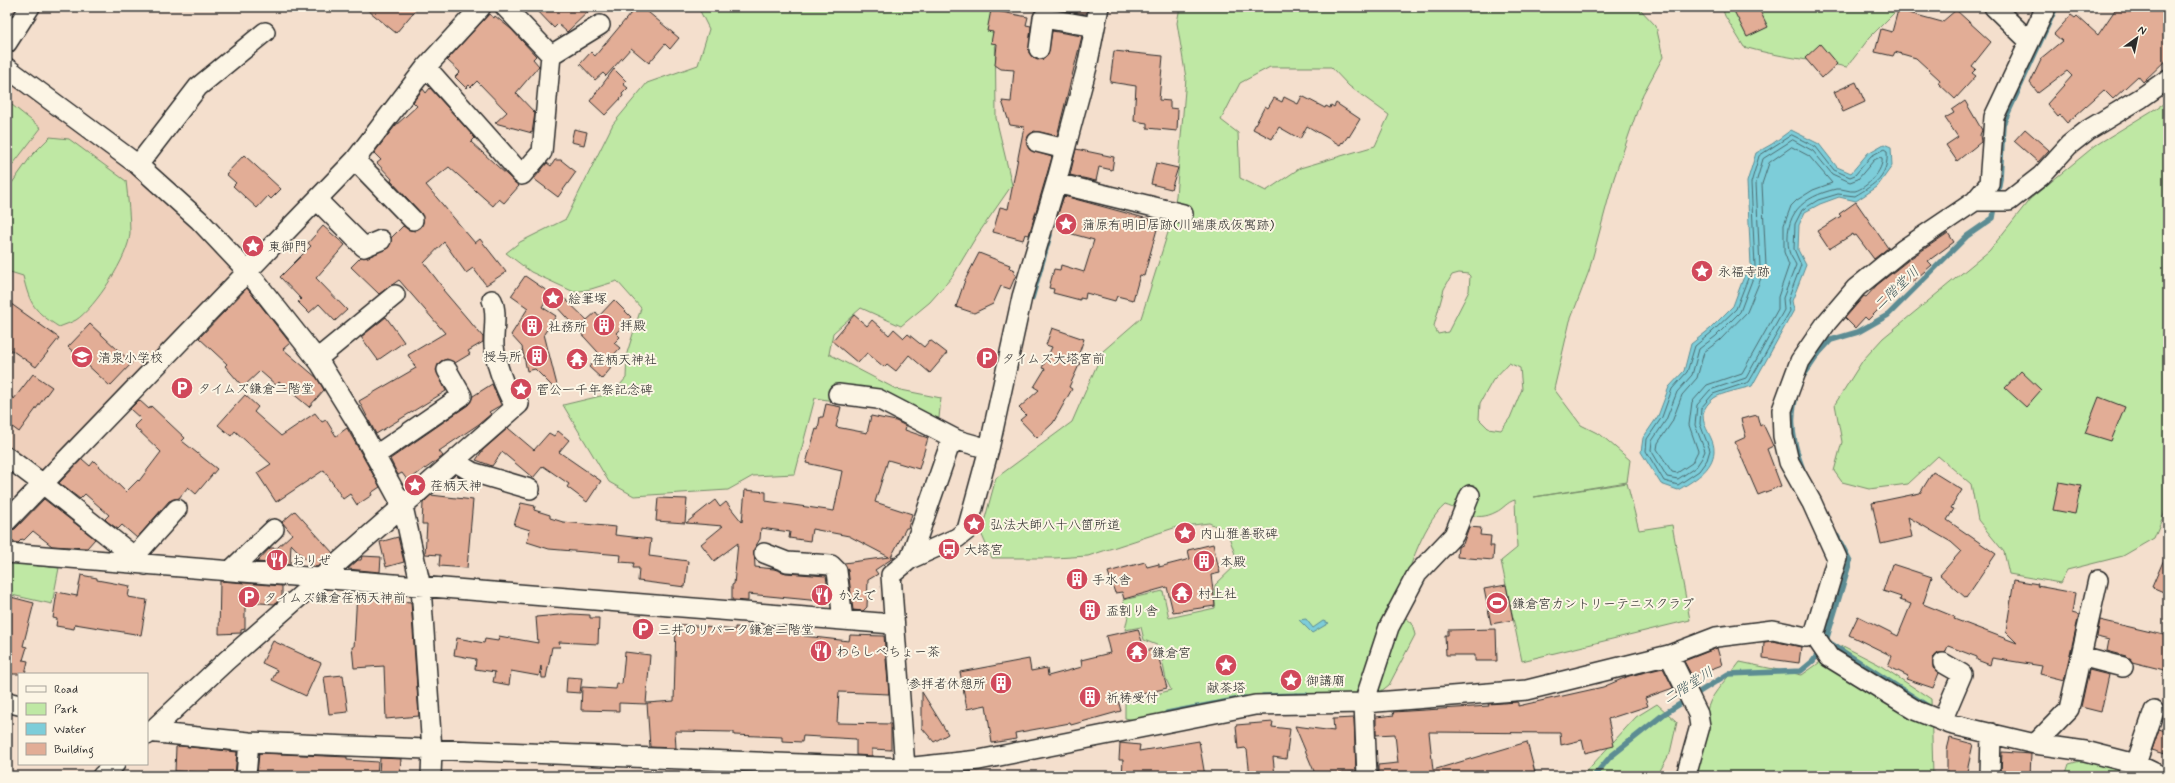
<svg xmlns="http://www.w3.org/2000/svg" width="2175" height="783" font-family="Mynerve,'Klee One',sans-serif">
  <rect width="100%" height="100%" fill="#f4dfcd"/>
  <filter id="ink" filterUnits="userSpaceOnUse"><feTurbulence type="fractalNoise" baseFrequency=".025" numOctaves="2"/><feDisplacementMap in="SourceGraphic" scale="8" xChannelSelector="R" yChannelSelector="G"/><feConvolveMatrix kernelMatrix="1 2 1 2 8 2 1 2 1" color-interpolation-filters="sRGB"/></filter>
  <g filter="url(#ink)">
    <path fill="#efd0bc" d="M7 72 136 169 240 269 42 471 7 446Z"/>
    <path fill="#bfe8a4" stroke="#758a68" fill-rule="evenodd" d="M698 7H995L996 118 1012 185 976 237 952 277 930 302 901 326 861 308 833 333 829 354 896 389 941 398 939 418 815 398 795 474 753 476 728 490 634 496 609 482 563 405 613 393 626 378 627 353 641 308 617 281 591 289 574 292 531 272 506 253 520 242 566 219 613 124 647 83 698 65 709 29Z
      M1180 7H1638L1656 26 1663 57 1643 94 1614 178 1589 271 1570 321 1554 389 1581 425 1601 435 1630 460 1627 482 1534 497 1627 483 1639 530 1672 525 1690 620 1522 661 1501 561 1517 548 1515 500C1507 502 1503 509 1496 512 1475 523 1464 511 1445 505 1421 525 1406 579 1396 610L1412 623 1415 635 1389 685 1371 699H1325L1296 693 1144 722 1125 718V703L1171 690 1166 679 1159 646 1144 640 1141 627 1125 630 1128 616 1123 600 1163 591 1169 618 1215 608V585L1238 563 1227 531 1209 523 1177 527 1088 556 1055 558H992L981 533 996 478 1072 422 1103 351 1141 318 1171 223 1176 196 1186 78 1177 23ZM1270 67H1331L1349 86 1389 115 1375 146 1300 168 1266 191 1240 178 1238 133 1221 120 1240 83ZM1459 273 1468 274 1470 276 1469 291 1448 332 1438 334 1434 326 1444 289 1452 275ZM1509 363 1520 368 1522 389 1510 418 1501 430 1488 428 1479 419 1480 403 1493 380Z
      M1722 7H1900L1870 37 1847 67C1813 60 1778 57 1744 47L1725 16Z
      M7 101 41 128 7 172Z
      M2168 101V438L2164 443 2168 463V505L2154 538 2123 556 2067 570 2060 583 2009 574 2004 552 1978 520 1971 484 1938 456 1908 484 1869 489 1842 482 1834 471 1842 442 1835 404 1863 360 1883 338 1989 251 2030 199 2096 145Z
      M50 137 69 139 126 181C128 199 130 216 130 233 129 256 95 308 76 320 70 323 64 325 59 327 34 311 30 305 23 276L7 271V190L32 155Z
      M9 563 59 568 52 604 7 594Z
      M1843 646 1878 664 1931 699 1933 776H1692C1702 754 1701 730 1708 707 1713 691 1730 676 1740 662L1802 675Z
      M1657 704 1677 722 1670 753 1657 776H1582L1636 717Z
      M2095 757 2137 776H2065L2069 764Z"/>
    <path fill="#7dcdd9" stroke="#5c8c93" d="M1791 130 1819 144 1837 167 1851 173 1868 153 1884 144 1891 147 1892 166 1877 187 1856 201 1839 197 1820 204 1805 212 1799 225 1798 250 1806 265 1792 301 1794 310 1752 386C1742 389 1721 393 1714 398 1689 418 1715 433 1714 451 1713 470 1693 481 1678 490L1661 484 1641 452 1643 438 1658 416 1669 387 1684 371 1691 344 1710 329 1733 306 1746 271 1751 265 1747 182 1756 153 1772 144Z
      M1306 619 1313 628 1323 621 1329 623 1312 633 1299 620Z"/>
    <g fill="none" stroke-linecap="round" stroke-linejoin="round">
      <path stroke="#4c6c71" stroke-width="1" d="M1792 135 1816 147 1834 170 1850 177 1855 175 1871 156 1884 149 1887 151C1889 176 1875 184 1855 196L1838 194 1818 200 1802 210 1795 224 1794 249 1801 265 1788 300 1790 311 1749 382 1713 394 1701 408 1700 424 1710 450 1707 460 1699 471 1678 485 1664 481 1646 451 1647 439 1662 417 1672 389 1687 372 1695 346 1712 332 1736 309 1750 273 1755 266 1751 183 1759 156Z
        M1793 140 1813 151 1832 174 1850 182 1858 179 1874 160 1880 157 1882 158C1884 170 1867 188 1855 191 1849 192 1843 188 1836 189 1802 197 1783 214 1789 251 1790 256 1794 260 1796 265L1783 298 1784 310 1746 378 1710 390 1697 405 1695 425 1705 451 1702 458 1696 467 1678 479 1667 477 1651 450 1652 441 1666 420 1677 392 1692 375 1699 349 1716 336 1740 312 1754 275 1760 267 1756 183 1763 159Z
        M1792 147 1809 156 1832 183 1813 190 1797 200 1791 206 1784 225V252L1789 265 1778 297V309L1742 373 1707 385 1692 402 1689 425 1698 451 1692 463 1677 473 1672 472 1657 449 1658 443 1672 422 1682 395 1697 378 1704 352 1720 340 1747 312 1766 266 1762 184 1769 163Z"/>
      <path stroke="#5c8c93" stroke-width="5.5" d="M1032 298 1050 235
        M1804 375 1819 353 1831 340 1858 332 1888 315 1967 236 1993 218 2000 179 2003 124 2056 7
        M1795 400C1789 424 1794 447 1803 470
        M1827 641 1929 707
        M1825 644 1850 561 1837 536
        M1263 696 1306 695
        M1167 713 1245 698
        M1594 776 1610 757 1664 714 1728 674 1801 671 1813 661 1820 651"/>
    </g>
    <path fill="#e2ad96" stroke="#2b2b2b" d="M364 7H418L396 33Z
      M534 7H593L567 32 558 24 554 28Z
      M636 7H642L679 38 670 49 665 44 649 63 631 48 606 76 603 73 595 80 580 64 591 52 595 56Z
      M1067 7H1088L1086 14 1066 11Z
      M1732 7H1758L1768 27 1747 37Z
      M2117 7H2168V58L2143 82 2138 76 2113 99 2104 90 2067 123 2060 115 2058 117 2047 104 2072 76 2067 71 2038 93 2030 83 2041 60 2040 59 2062 41 2054 34 2071 15 2075 18 2077 16 2098 35Z
      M991 10 1028 17 1026 25 1031 26 1029 53 1037 60 1044 59 1048 55 1052 31 1082 36 1057 136 1034 131 1026 139 1027 145 1030 150 1052 157 1029 235 1025 234 1023 240 993 232 1000 207 1008 209 1024 127 1010 125 1002 101 1011 102 1014 70 1001 69 995 65 997 44 991 43 993 32 987 31Z
      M1898 10 1942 22 1956 10 1991 42 1972 66 1976 69 1972 73 1976 76 1955 99 1938 83 1940 80 1916 58 1895 52 1893 56 1875 52 1881 29 1892 32Z
      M489 14 494 18 495 16 511 29 536 56 533 59 539 66 516 93 535 113 532 133 495 123 507 112 477 81 471 87 469 85 466 88 455 77 460 72 447 60Z
      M1820 44 1837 64 1822 78 1805 58Z
      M1114 51 1163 56 1159 100 1170 101V108L1178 109 1177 131 1147 128V123L1134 121 1136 86 1110 82Z
      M614 69 626 81 623 84 628 88 622 94 623 96 605 115 590 101Z
      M1856 82 1865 102 1843 112 1834 92Z
      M430 88 475 138 471 142 519 186 504 203 499 199 493 206 449 167 426 185 475 243 480 239 506 272 486 285 473 268 466 273 444 242 424 263 444 289 443 290 483 337V342L468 351 470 354 455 363 447 359 441 361 436 370 446 391 376 434 359 401 416 368 408 355 445 333 399 280 379 294 351 267 361 257H368L389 247 391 238 403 226 410 230 415 231 423 223 421 213 391 181 392 179 377 163 381 160 374 153 395 126 417 106 413 102 423 89 426 93Z
      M1302 96 1325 108 1326 106 1330 108 1331 105 1334 107 1336 103 1360 119 1349 137 1348 136 1343 143 1342 142 1340 145 1307 126 1300 139 1279 127 1272 139 1253 129 1265 106 1268 108 1274 98 1282 102 1284 97 1298 104Z
      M1965 101 1982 130 1980 135 1981 142 1957 161 1946 145 1958 137 1945 118 1954 113 1952 110Z
      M574 129 587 132 584 145 571 142Z
      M2025 129 2049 150 2038 162 2014 141Z
      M1076 149 1114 157 1112 170 1099 167 1096 181 1070 175Z
      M244 155 281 189 271 199 268 196 257 208 233 186 236 183 226 174Z
      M555 160H561L576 172 558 197 534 179 547 163 551 166Z
      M1156 163 1178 168 1171 189 1151 184Z
      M1064 196 1159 222 1144 276 1140 275 1133 300 1117 296 1115 301 1086 293 1085 299 1080 298V300L1053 293 1054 289 1049 288 1054 269 1060 270 1061 265 1084 272 1094 240 1065 232 1069 220 1057 217Z
      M1856 202 1888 248 1874 259 1856 235 1854 236 1853 234 1829 249 1817 231 1841 216 1839 214Z
      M323 226 345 245 316 278 347 310 335 321 319 304 309 313 298 302 301 299 280 277 311 246 308 243Z
      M1948 233 1954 242 1928 261 1932 265 1911 283 1909 281 1888 304 1886 302 1868 320 1865 317 1855 328 1845 318 1864 296 1866 297 1877 285 1911 258Z
      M979 253 1010 265 1009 268 1015 270 1014 274 1016 275 1010 289 1001 286 993 304 974 313 956 307 965 280Z
      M525 276 550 293 542 307 556 316 544 334 559 393 535 369 527 371 522 347 511 335 528 308 511 296Z
      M247 288 290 343 283 349 317 378 324 390 309 407 279 382 276 385 260 371 243 387 225 366 227 364 199 338Z
      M563 297 587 320 596 312 599 316 614 300 631 317 616 333 620 337 614 343 620 348 607 362 555 305Z
      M7 301 59 338 36 367 7 347Z
      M854 315 867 326 872 320 889 335 894 329 904 338 908 334 924 347 930 340 947 353 930 373 909 355 896 371 887 364 884 367 867 353 858 363 832 341Z
      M386 317 404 342 378 360 361 337Z
      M90 324 132 363 110 386 68 347Z
      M1052 328 1084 339 1076 362 1080 363 1069 387 1072 389 1053 423 1037 438 1020 420 1026 415 1019 408 1039 390 1034 387 1045 369 1042 368 1052 347 1046 345Z
      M598 357 611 368 602 379 589 367Z
      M2021 371 2041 390 2026 407 2005 388Z
      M33 374 52 387 19 432 7 423V394L14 399Z
      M492 384 501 405 489 412 491 414 479 424 439 451 443 456 425 469V468L408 481 402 473 398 475 390 459 468 405 473 396Z
      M245 395 258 407 254 412 281 436 315 413 322 422 326 420 336 436 347 428 380 487 371 493 372 495 357 505 350 494 343 499 324 470 276 502 257 473 271 464 235 431 231 436 218 425Z
      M2099 397 2125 407 2111 441 2085 433Z
      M139 400 149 409 151 406 185 438 182 441 217 469 196 494 188 487 179 498 169 501 137 538 122 525 118 529 108 522 105 519 109 515 85 494 80 499 59 483 82 459 90 466 94 461 126 492 138 480 139 481 161 452 134 426 141 419 130 409Z
      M826 404 841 407 836 427 867 433 871 416 896 421 906 426 905 430 928 438 919 469 888 460 875 502 912 514 908 528H906L891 557 896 556 875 570 878 574 868 580 867 607 863 611 853 610 848 570 844 563 889 557 849 536 812 529 810 541 789 538 790 532 761 528 760 539 754 549 755 567 774 569 786 573 826 576 830 602 748 594V601L732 600V585L734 584 738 543 714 561 701 544 723 526 686 523 715 500 720 507 726 502 742 522 745 490 766 492V501L834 511 842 471 806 463 816 429 818 430 820 417H823Z
      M1757 415 1760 426 1763 424 1770 439 1773 446 1767 449 1781 486 1758 495 1735 442 1746 437 1741 419Z
      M508 428 534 450 549 433 554 436 558 431 569 440 559 452 601 481 587 502 567 487 569 484 543 466 533 478 502 452 492 466 476 460 483 450Z
      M1933 472 1962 490 1951 508 1954 509 1947 520 1996 554 1966 598 1940 575 1961 551 1951 542 1908 517 1912 537 1881 544 1872 503 1920 493Z
      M2059 482 2081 486 2075 514 2053 510Z
      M431 495 473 500 467 568 439 566 440 555 425 554 427 524H422L423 503Z
      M658 498 687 499 685 523 656 521Z
      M44 499 95 539 87 548 52 546 33 531 24 540 22 539 18 543 14 542 7 536 9 532 15 529Z
      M521 503 535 506 534 510 550 515V518L563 522 616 527 615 535 651 539 649 556 688 561 685 587 638 581 639 568H633L634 563 620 562 621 555 549 549 527 542 530 530 514 525Z
      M295 511 333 553 317 567 312 566 291 544 290 565 257 562 270 548H277L292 534 282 522Z
      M1469 527 1481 528 1480 535 1491 536 1490 546H1494L1493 560 1457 557 1458 547 1463 544Z
      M398 537 404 562 386 567 380 542Z
      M1213 544 1220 573 1211 575 1215 606 1173 612 1167 587 1124 599 1122 592 1115 593 1108 572 1145 562 1147 567 1159 564V567L1190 559 1188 550Z
      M2168 550V594L2152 587Z
      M362 556 381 557 380 572 348 569 358 560H361Z
      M1892 564 1932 577 1923 604 1955 617 1954 619 2017 643 2006 632 2014 580 2038 584 2037 586 2075 593 2072 613 2079 615 2064 680 2040 674 2042 666 1992 658 1990 665 1977 660V657L1948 646 1945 653H1938L1933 658V668L1939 673 1933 688 1906 679 1908 676 1888 666 1892 656 1849 635 1858 616 1898 636 1911 604 1900 600 1901 597 1883 591Z
      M81 575 97 578V580L130 586 128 597 147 600 141 635 75 624 74 629 56 626 57 619 53 618 57 592 77 596Z
      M220 581 282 586V597L275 604 245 602V629L241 630V633L219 634Z
      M1506 585 1513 620 1491 624 1484 589Z
      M357 592 378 594V599L411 602 419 716 386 719 384 666 354 668 352 647H354Z
      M7 596 34 603 23 646 27 647 23 660 28 661 25 674H7Z
      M571 614 590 615V618H599L598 644 559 642 560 647H552L546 678H542L541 666 539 676 511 671 509 685 493 682 495 672 475 669 476 659 454 655 457 638 484 643 485 639 498 641 499 636 538 643 536 617Z
      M2100 620 2168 636V671L2132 662 2126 656 2107 651 2109 640 2097 637Z
      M676 624 735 630V627L783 630 805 633 804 636 849 641 850 635 884 636 889 694 839 692 837 723 891 724V750L872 749V756L856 755V739L803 736 802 742 782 741V737L734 735V732L675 731 676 748 650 747 647 703 674 701Z
      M1138 629 1145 651 1156 648 1167 688 1118 700 1121 711 1071 725 1070 723 1015 733 1016 739 992 743 986 705 967 709 960 672 1029 659 1031 671 1047 668 1048 676 1082 667 1081 660 1110 653 1106 636Z
      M1496 629 1497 661H1475V655H1446L1445 635H1448V630Z
      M273 641 321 663 306 696 272 680 277 670 262 663Z
      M1773 641 1801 647 1799 663 1763 658 1764 642Z
      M1717 648 1722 665 1692 676 1684 661Z
      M625 652 650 655 646 704 619 703V711L581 710 582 687 616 689 617 683 622 684Z
      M1663 668 1673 688 1645 698 1648 706 1608 719 1614 746 1585 753 1582 740 1561 745 1560 733 1429 732 1433 770 1527 742 1536 776H1378V765L1398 763 1395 734 1376 735V717L1394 715 1393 712 1489 706 1488 704 1518 702V706L1603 687 1629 676Z
      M2089 670 2109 675 2101 712 2081 707Z
      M343 675 348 712 329 714 324 677Z
      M567 677 582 678 580 693 566 692Z
      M922 692 948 734 934 742 922 728Z
      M1354 718 1356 772 1339 773 1340 776H1316L1295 726 1334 731 1333 719Z
      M1273 722 1272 727 1290 729 1286 759 1273 757 1275 776H1250L1247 750 1245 748 1238 749 1236 725Z
      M2159 729 2168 732V746L2165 754 2152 750Z
      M1950 738 1973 744 1966 776H1947V750Z
      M1199 741 1205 776H1122L1123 760H1119L1120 743 1140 745 1139 751Z
      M180 746 237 752 235 775 175 771 176 747Z
      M2002 752 2031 754 2030 776 2001 775Z
      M259 753 347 757V760L378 762 377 776 257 775Z
      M380 758 401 759 400 774 379 773Z"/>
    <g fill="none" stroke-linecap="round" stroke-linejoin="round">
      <g stroke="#2b2b2b" stroke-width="22">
        <path id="minor" d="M1994 7 2028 40
          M7 43 30 7
          M1039 49 1043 18 1095 27
          M551 55 600 25
          M426 67 522 175 542 152 551 55 505 7
          M7 68 138 165 199 220 248 272 320 363 359 426 403 507 421 587 432 750 431 776
          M1037 142 1065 149
          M355 160 413 220
          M138 165 198 87 265 32
          M1056 183 1183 214
          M317 200 364 247 381 240
          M1975 201H2009L2041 176 2069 145 2088 130 2141 98 2168 79
          M492 300C498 313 493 331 494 346 496 368 505 388 515 407
          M317 359 395 295
          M838 394 878 399 957 440
          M989 449 1022 297 1056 183 1087 67 1099 7
          M376 455 462 396 447 370
          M7 457 43 484 145 565
          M454 461 472 472 530 489
          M7 521 355 160 426 67 481 7
          M7 553 893 624
          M764 553 787 562 831 565 837 571 843 620
          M134 557 177 509
          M910 559 949 447 957 440 989 449 967 530 957 538 910 559 891 575 905 768 979 760 1255 705 1364 703 1527 690 1669 655 1716 637 1773 630 1806 637 1814 635 1837 558 1812 503 1789 462 1783 436 1782 410 1800 361 1827 322 1856 288 1904 249 1975 201 1989 184 1994 117 2046 7
          M230 571 274 529
          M1814 635 1829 657 1917 711 1950 724 2035 744 2085 751 2136 764 2161 776
          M1669 655 1698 714 1700 726 1686 776
          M2081 656 2123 667
          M7 702 19 705
          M1942 721 1962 674 1943 663
          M147 732 249 742 905 768
          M147 735 226 661 519 404
          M2035 744 2069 709 2098 580
          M2136 764 2154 711
          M102 776 115 764
          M246 776 249 742
          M1367 776 1364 703 1389 627 1417 574 1454 535 1470 495
          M1990 776 1991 733"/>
      </g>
      <use href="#minor" stroke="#fcf5e5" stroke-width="19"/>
    </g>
  </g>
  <defs>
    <g id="sight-disc" transform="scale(1.15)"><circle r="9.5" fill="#d1495b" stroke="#fcf5e5"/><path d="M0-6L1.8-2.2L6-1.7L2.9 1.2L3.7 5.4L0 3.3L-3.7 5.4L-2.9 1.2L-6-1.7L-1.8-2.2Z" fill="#fff"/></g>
    <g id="building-disc" transform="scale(1.15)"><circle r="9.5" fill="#d1495b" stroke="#fcf5e5"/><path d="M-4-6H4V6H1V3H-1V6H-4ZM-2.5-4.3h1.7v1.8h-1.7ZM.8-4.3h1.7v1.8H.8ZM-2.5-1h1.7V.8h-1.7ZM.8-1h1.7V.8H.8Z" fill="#fff"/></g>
    <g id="school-disc" transform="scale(1.15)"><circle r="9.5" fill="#d1495b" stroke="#fcf5e5"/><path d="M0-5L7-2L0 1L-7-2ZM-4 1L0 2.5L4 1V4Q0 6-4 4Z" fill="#fff"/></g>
    <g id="parking-disc" transform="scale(1.15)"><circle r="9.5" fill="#d1495b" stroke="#fcf5e5"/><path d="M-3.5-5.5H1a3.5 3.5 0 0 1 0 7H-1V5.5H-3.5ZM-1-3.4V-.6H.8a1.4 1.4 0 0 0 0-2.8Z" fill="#fff"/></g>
    <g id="temple-disc" transform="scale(1.15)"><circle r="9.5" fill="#d1495b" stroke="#fcf5e5"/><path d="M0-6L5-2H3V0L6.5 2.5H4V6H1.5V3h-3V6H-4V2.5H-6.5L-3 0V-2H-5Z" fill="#fff"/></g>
    <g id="bus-disc" transform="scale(1.15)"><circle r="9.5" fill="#d1495b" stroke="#fcf5e5"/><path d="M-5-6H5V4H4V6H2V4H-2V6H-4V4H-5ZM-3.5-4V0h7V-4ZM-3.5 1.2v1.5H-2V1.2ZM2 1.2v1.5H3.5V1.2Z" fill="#fff"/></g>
    <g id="restaurant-disc" transform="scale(1.15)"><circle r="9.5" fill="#d1495b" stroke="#fcf5e5"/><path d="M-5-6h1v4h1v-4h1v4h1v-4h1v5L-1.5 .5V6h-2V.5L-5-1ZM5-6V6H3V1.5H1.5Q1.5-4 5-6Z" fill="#fff"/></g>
    <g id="stadium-disc" transform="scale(1.15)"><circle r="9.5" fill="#d1495b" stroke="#fcf5e5"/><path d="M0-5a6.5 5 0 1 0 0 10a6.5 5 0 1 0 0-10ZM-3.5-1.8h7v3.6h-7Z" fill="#fff"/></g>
  </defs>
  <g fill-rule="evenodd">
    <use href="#sight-disc" x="1066" y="224"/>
    <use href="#sight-disc" x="253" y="246"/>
    <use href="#sight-disc" x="1702" y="271"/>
    <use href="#sight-disc" x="553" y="298"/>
    <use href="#building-disc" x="604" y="325"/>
    <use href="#building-disc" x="532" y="326"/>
    <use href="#building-disc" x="537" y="356"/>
    <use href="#school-disc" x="82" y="357"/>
    <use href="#parking-disc" x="987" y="358"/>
    <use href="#temple-disc" x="577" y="359"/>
    <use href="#parking-disc" x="182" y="388"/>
    <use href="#sight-disc" x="521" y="389"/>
    <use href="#sight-disc" x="415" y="485"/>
    <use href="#sight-disc" x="974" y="524"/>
    <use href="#sight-disc" x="1185" y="533"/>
    <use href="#bus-disc" x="949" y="549"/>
    <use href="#restaurant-disc" x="277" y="560"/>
    <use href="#building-disc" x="1204" y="561"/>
    <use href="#building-disc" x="1077" y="579"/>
    <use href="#temple-disc" x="1182" y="593"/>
    <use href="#restaurant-disc" x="822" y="595"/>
    <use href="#parking-disc" x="249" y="597"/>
    <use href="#stadium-disc" x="1497" y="603"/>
    <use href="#building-disc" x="1090" y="610"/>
    <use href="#parking-disc" x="643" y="629"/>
    <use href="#restaurant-disc" x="821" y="651"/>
    <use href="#temple-disc" x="1137" y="652"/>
    <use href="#sight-disc" x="1226" y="665"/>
    <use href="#sight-disc" x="1291" y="680"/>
    <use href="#building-disc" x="1001" y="683"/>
    <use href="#building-disc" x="1090" y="697"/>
  </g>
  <g text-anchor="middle" stroke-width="4" stroke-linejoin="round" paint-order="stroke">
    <g font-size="13" fill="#2b2b2b" stroke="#fcf5e5" text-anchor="start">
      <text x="1082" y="229">蒲原有明旧居跡(川端康成仮寓跡)</text>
      <text x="268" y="251">東御門</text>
      <text x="1718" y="276">永福寺跡</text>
      <text x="568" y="303">絵筆塚</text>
      <text x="620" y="330">拝殿</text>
      <text x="548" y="331">社務所</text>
      <text x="522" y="361" text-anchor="end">授与所</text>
      <text x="98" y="362">清泉小学校</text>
      <text x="1002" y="363">タイムズ大塔宮前</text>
      <text x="592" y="364">荏柄天神社</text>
      <text x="198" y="393">タイムズ鎌倉二階堂</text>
      <text x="536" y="394">菅公一千年祭記念碑</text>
      <text x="430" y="490">荏柄天神</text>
      <text x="990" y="529">弘法大師八十八箇所道</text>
      <text x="1200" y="538">内山雅善歌碑</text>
      <text x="964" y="554">大塔宮</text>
      <text x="292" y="565">おりぜ</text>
      <text x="1220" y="566">本殿</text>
      <text x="1092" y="584">手水舎</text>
      <text x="1198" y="598">村上社</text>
      <text x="838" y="600">かえで</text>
      <text x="264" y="602">タイムズ鎌倉荏柄天神前</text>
      <text x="1512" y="608">鎌倉宮カントリーテニスクラブ</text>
      <text x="1106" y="615">盃割り舎</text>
      <text x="658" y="634">三井のリパーク鎌倉二階堂</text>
      <text x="836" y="656">わらしべちょー茶</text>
      <text x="1152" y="657">鎌倉宮</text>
      <text x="1306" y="685">御講廟</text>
      <text x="986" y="688" text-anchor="end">参拝者休憩所</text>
      <text x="1226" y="692" text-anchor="middle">献茶塔</text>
      <text x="1106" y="702">祈祷受付</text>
    </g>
    <g font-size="14" font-style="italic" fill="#445c5f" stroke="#fcf5e5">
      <text transform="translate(1896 288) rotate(-43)" y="5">二階堂川</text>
      <text transform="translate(1688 685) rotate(-32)" y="5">二階堂川</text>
    </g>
  </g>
  <rect width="2175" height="783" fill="none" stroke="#fcf5e5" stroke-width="24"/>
  <rect x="12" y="12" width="2151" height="759" fill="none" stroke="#2b2b2b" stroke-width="1.5" filter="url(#ink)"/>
  <rect x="18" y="673" width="130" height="92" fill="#fcf5e5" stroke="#a8a49b"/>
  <rect x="26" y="686" width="20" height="6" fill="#fcf5e5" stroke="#a8a49b"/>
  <text x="54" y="693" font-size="12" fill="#2b2b2b">Road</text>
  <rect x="26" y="703" width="20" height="12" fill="#bfe8a4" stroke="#a8a49b"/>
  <text x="54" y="713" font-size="12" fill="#2b2b2b">Park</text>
  <rect x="26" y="723" width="20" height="12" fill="#7dcdd9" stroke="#a8a49b"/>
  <text x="54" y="733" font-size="12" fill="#2b2b2b">Water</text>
  <rect x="26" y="743" width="20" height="12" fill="#e2ad96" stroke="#a8a49b"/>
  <text x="54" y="753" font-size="12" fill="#2b2b2b">Building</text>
  <g transform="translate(2137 38) rotate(33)" stroke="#fcf5e5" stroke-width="3" paint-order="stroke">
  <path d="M0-3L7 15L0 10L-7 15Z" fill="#2b2b2b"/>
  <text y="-6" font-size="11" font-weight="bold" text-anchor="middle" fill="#2b2b2b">N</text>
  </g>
</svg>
